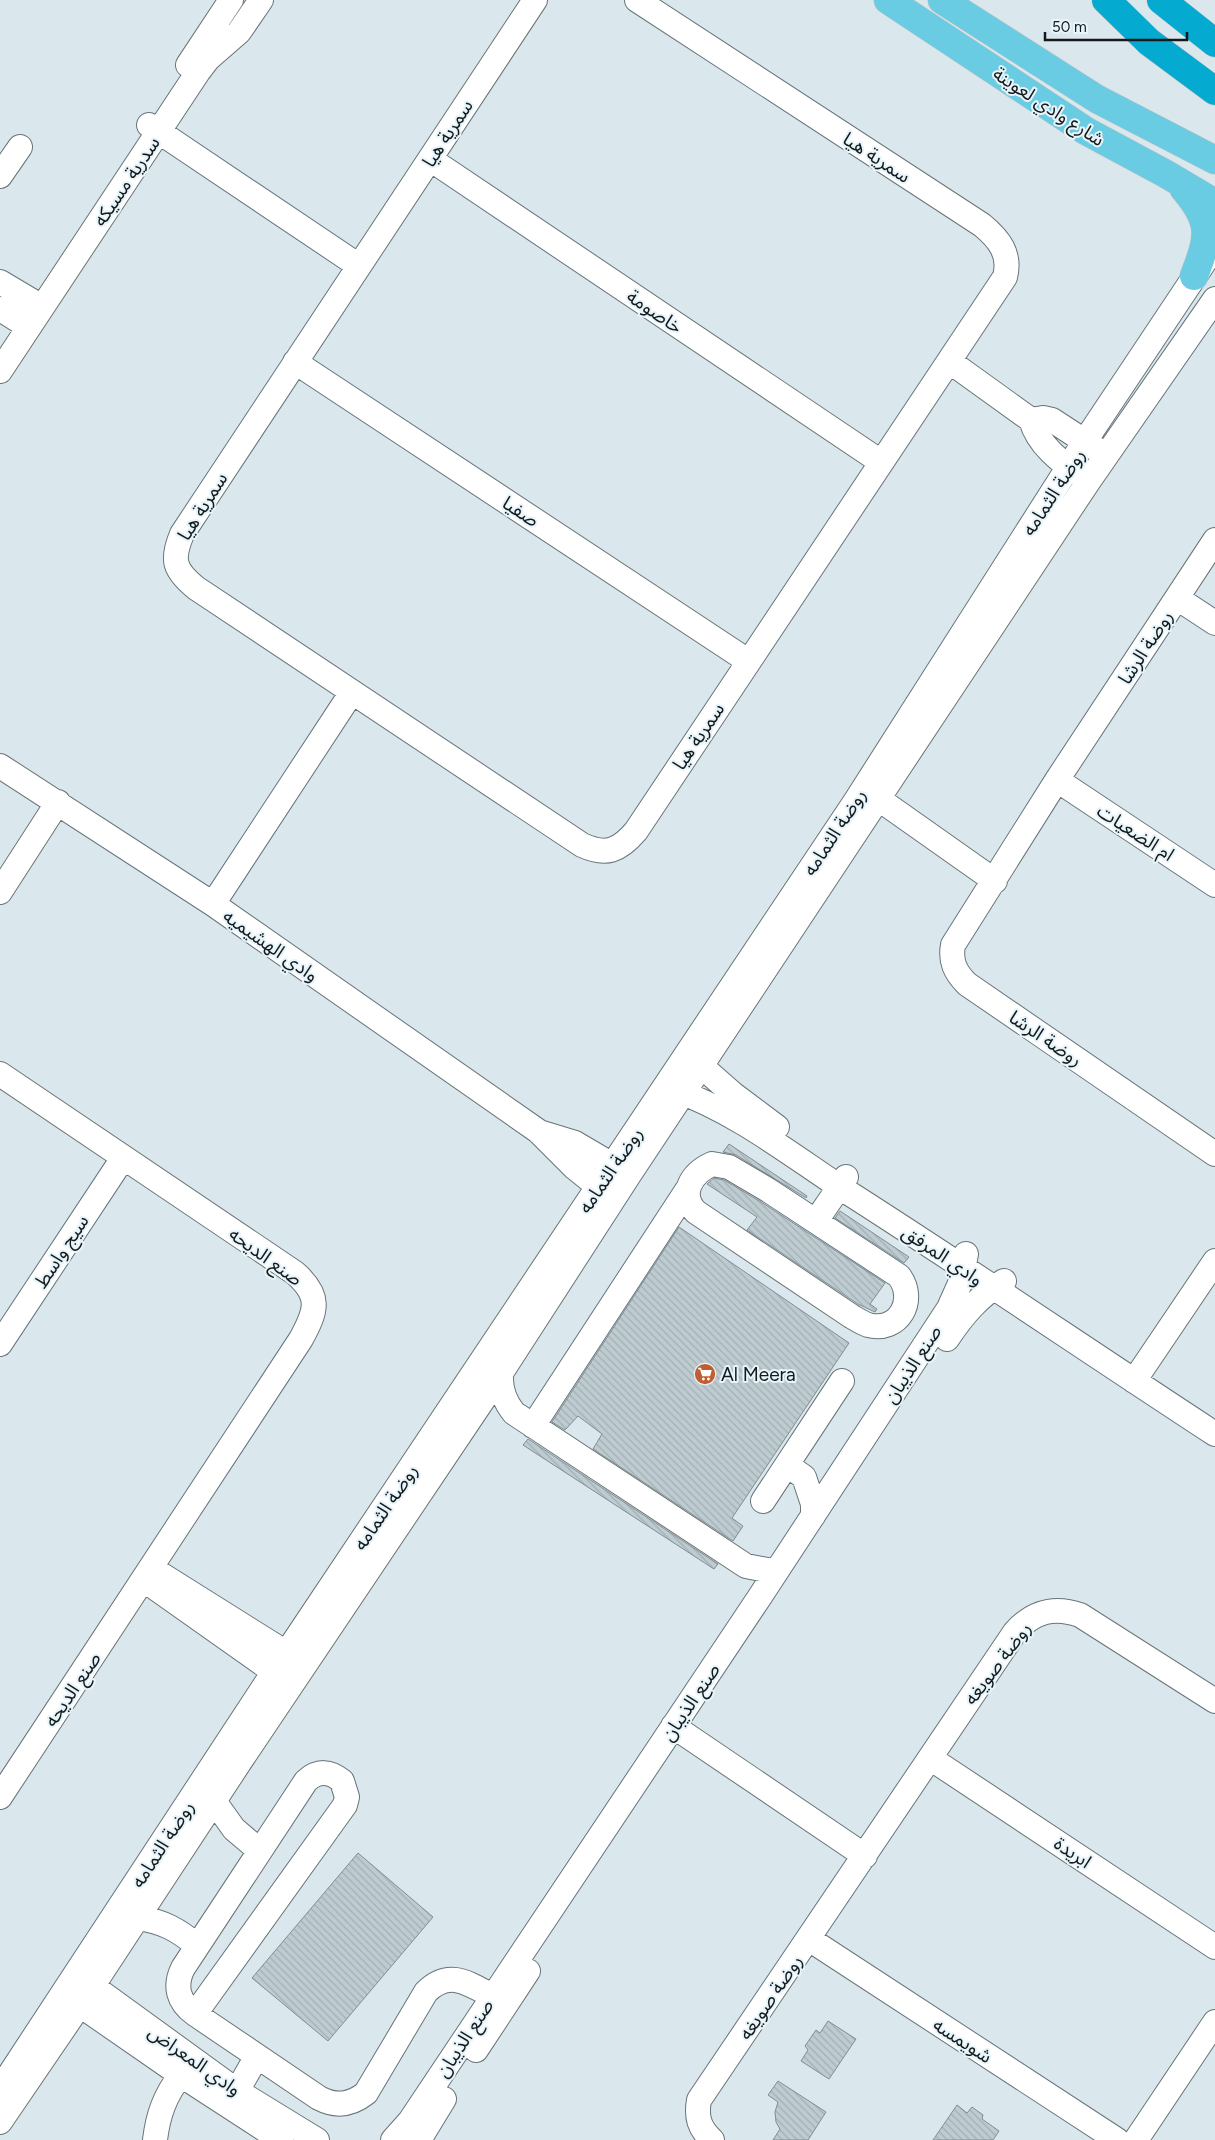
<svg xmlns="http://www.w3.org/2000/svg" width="1215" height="2140" font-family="Figtree,'Noto Sans Arabic',sans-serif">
  <defs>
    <pattern id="building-back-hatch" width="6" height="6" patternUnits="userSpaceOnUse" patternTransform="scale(1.25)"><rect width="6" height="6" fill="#beccd1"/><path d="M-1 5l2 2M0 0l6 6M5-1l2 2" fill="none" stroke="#a2afb3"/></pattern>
  </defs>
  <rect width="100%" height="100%" fill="#dae8ee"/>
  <path fill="url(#building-back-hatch)" stroke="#808d92" d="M729 1144 807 1196 806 1198 736 1155 723 1152Z
    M714 1178 724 1180 761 1202 885 1283 870 1304 877 1309 875 1312 858 1304 747 1230 757 1217 707 1184Z
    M840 1211 909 1257 904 1263 835 1218Z
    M679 1227 849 1343 732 1518 743 1526 733 1541 593 1449 602 1434 578 1416 565 1430 552 1422Z
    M528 1439 718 1564 714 1569 523 1445Z
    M358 1853 433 1917 328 2041 252 1978Z
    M828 2021 856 2039 829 2079 801 2061 808 2050 805 2046 816 2030 820 2033Z
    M778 2081 826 2112 808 2140H773L780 2129 776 2122 775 2112 778 2102 768 2095Z
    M957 2105 967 2113 972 2107 983 2115 982 2119 999 2131 993 2140H933Z"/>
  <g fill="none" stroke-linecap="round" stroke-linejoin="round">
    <g stroke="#677479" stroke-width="26">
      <path id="minor" d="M535 0 182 534C171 560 174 570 196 588L582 845C606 856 619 851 636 831L1005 277C1011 254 999 239 982 225L637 0
        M188 65 231 0
        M149 125 359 266
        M430 159 881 462
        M0 176 20 147
        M0 282 42 307
        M0 309 29 327
        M949 361 1031 420C1038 445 1061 462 1081 476
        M295 362 748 661
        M0 371 198 72 208 59 239 32 261 0
        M1031 420 1043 418 1052 420 1098 450
        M1215 540 1057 780 953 945C950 961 955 972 967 984L1215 1154
        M1177 598 1215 623
        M0 766 213 904 538 1131 575 1168 611 1197
        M1057 780 1215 885
        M866 790 995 881
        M0 892 58 802
        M213 904 352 692
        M691 1057 733 1094 777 1127
        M0 1074 295 1273C321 1296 317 1310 301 1339L0 1797
        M670 1088C738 1112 792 1156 852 1195 974 1273 1094 1355 1215 1434
        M539 1132 575 1143 626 1173
        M712 1164 729 1167 768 1190 899 1276C917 1300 899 1333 868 1325 862 1323 856 1319 851 1316L696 1212C678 1194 692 1173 712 1164Z
        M816 1221 846 1177
        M947 1339C963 1315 979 1296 1004 1281
        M0 1344 123 1158
        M501 1373C500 1389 504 1401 514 1413L746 1566 772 1571 779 1567
        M1134 1381 1215 1261
        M533 1426 687 1190
        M787 1465 804 1477 813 1504V1516
        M763 1501 842 1381
        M162 1575 299 1661
        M144 1580 287 1681
        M673 1726 865 1856
        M930 1758 1215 1947
        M214 1801 234 1829 260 1851
        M138 1918C162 1921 179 1930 197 1946
        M809 1939 1117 2140
        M80 1977 237 2091 317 2140
        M67 1996 181 2075 281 2140
        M195 2014 345 1805 347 1797 342 1781C330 1771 318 1770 306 1781L183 1968C174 1986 178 2002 195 2014L319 2098C336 2107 351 2105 366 2093L426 1992C449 1969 468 1983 492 1996
        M476 2050 528 1971
        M0 2089 273 1673 855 802 1085 441 1205 261
        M237 2091 257 2056
        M0 2122 92 1987 243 1757 501 1373 629 1175 1088 482 1215 299
        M155 2140C158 2115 165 2095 181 2075
        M393 2140 410 2121 761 1595 949 1308 961 1281 966 1254
        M419 2140 444 2099
        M712 2140C699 2128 696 2117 699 2100L1015 1632C1034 1611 1054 1606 1080 1615L1215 1701
        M1136 2140 1215 2022"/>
    </g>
    <g stroke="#c2c3c4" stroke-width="29">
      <path id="major" d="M888 0 1086 131 1166 174 1215 203
        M942 0 1097 99 1215 160
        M1184 189C1213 223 1209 237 1194 276"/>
    </g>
    <g stroke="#c2c3c4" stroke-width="29">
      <path id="highway" d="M1106 0 1149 42 1215 91
        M1161 0 1215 43"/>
    </g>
    <use href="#minor" stroke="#fff" stroke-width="24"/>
    <use href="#major" stroke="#69cce3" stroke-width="28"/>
    <use href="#highway" stroke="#05aad1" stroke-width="28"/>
  </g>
  <defs>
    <g id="supermarket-disc" transform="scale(1.125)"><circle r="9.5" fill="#c35c30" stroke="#e7f5fb"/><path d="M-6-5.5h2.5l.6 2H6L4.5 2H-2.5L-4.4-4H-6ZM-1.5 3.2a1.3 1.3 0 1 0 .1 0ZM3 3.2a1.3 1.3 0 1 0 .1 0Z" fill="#fff"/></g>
  </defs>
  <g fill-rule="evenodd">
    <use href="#supermarket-disc" x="705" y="1374"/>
  </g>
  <g text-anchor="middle" stroke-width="4" stroke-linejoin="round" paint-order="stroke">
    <g font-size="19" fill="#14191b" stroke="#e7f5fb">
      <text transform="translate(1049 106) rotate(33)" y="7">شارع وادي لعوينة</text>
      <text transform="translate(447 133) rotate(-57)" y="7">سمرية هيا</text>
      <text transform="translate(877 157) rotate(33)" y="7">سمرية هيا</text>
      <text transform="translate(126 181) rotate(-56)" y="7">سدرية مسيكه</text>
      <text transform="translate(655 311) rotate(34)" y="7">خاصومة</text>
      <text transform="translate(1053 492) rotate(-57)" y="7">روضة الثمامه</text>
      <text transform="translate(202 506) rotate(-58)" y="7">سمرية هيا</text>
      <text transform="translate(521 511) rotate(33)" y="7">صفيا</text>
      <text transform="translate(1145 647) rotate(-57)" y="7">روضة الرشا</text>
      <text transform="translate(698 736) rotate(-56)" y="7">سمرية هيا</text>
      <text transform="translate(834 832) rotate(-57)" y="7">روضة الثمامه</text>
      <text transform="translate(1136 832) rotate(33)" y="7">ام الضعيات</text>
      <text transform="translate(271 945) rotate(35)" y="7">وادي الهشيميه</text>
      <text transform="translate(1046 1038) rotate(34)" y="7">روضة الرشا</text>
      <text transform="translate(610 1170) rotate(-56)" y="7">روضة الثمامه</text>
      <text transform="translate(61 1251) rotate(-57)" y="7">سيج واسط</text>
      <text transform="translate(943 1255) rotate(34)" y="7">وادي المرفق</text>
      <text transform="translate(266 1256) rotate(36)" y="7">صنع الديحه</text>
      <text transform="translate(912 1364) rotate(-57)" y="7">صنع الذيبان</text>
      <text transform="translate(385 1507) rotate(-56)" y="7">روضة الثمامه</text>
      <text transform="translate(997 1663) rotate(-53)" y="7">روضة صويغه</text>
      <text transform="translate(72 1689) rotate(-56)" y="7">صنع الديحه</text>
      <text transform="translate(690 1702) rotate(-56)" y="7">صنع الذيبان</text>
      <text transform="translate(162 1844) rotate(-57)" y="7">روضة الثمامه</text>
      <text transform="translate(1073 1852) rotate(34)" y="7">ابريدة</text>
      <text transform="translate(770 1997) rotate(-56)" y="7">روضة صويغه</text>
      <text transform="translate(464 2038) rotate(-57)" y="7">صنع الذيبان</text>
      <text transform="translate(963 2040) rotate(33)" y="7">شويمسه</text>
      <text transform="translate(195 2060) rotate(35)" y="7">وادي المعراض</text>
    </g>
    <g font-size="19" fill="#14191b" stroke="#e7f5fb" text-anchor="start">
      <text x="721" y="1381">Al Meera</text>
    </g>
  </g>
  <path d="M1045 32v8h142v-8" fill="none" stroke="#14191b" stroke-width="2.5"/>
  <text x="1052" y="32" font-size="15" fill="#14191b" stroke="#e7f5fb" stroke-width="4" paint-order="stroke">50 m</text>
</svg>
